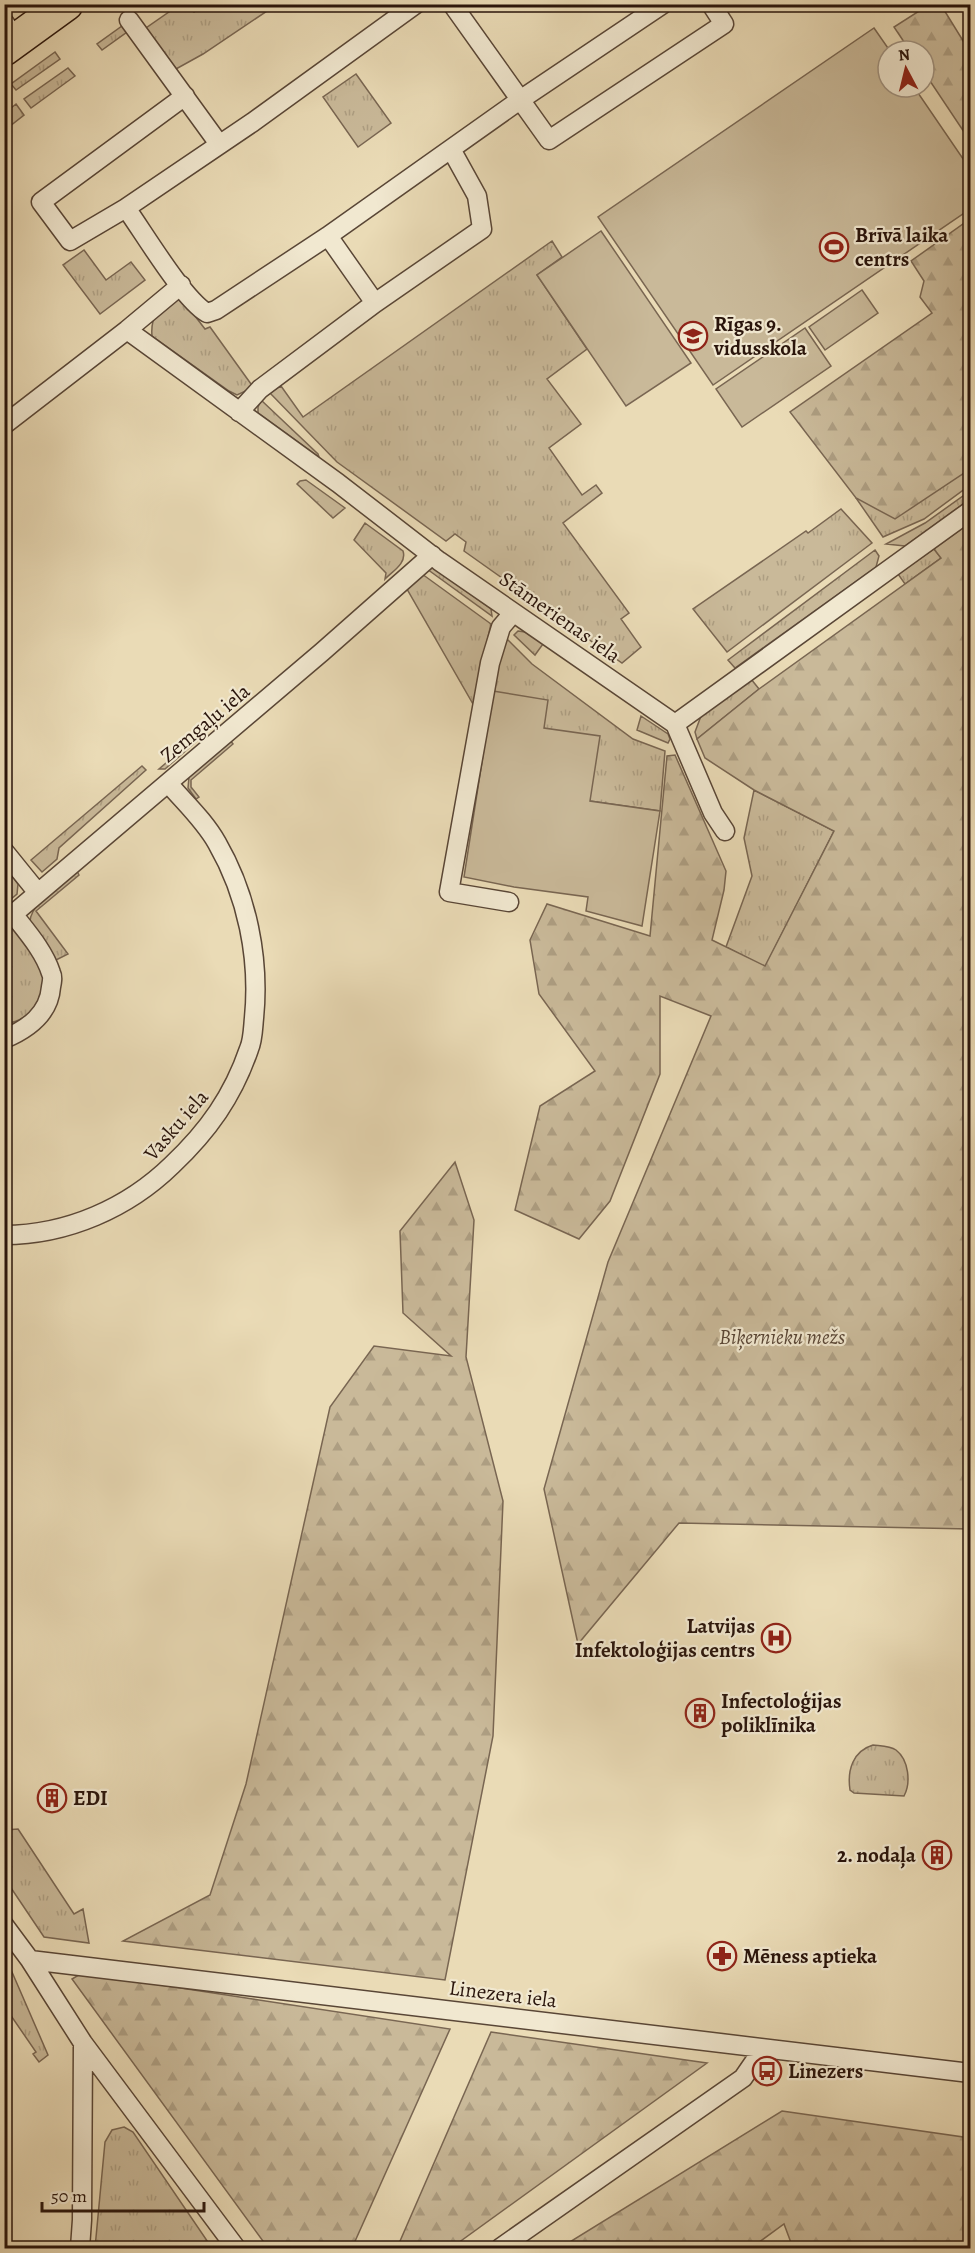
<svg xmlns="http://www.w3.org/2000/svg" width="975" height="2253" font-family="Alegreya,serif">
  <defs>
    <pattern id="grass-tufts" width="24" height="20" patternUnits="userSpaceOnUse" patternTransform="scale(1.5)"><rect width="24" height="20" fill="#c9b999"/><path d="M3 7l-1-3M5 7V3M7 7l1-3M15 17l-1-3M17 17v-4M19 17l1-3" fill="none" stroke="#ad9e82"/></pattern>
    <pattern id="forest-firs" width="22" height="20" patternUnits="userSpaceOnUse" patternTransform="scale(1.5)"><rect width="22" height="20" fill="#c9b999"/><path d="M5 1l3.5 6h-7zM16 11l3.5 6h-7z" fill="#ad9e82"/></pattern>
  </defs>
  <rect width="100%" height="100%" fill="#eadbb6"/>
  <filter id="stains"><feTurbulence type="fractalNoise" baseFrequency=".00333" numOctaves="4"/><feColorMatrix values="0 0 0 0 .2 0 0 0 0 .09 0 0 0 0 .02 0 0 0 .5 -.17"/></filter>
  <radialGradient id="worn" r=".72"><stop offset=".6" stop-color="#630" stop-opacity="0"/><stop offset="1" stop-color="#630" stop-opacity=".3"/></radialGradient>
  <path fill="url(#grass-tufts)" stroke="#796652" stroke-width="1.5" d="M179 5H188L194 12 205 5H276L203 54 176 69 146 28Z
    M122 26 127 32 102 50 97 44Z
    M55 52 60 59 16 90 11 84Z
    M68 68 75 76 31 108 24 99Z
    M356 74 391 123 358 147 323 97Z
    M16 104 24 115 5 130V113Z
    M552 241 562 257 537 275 587 349 547 379 581 424 549 448 582 495 596 485 602 493 563 523 629 613 621 619 641 647 622 663 464 551 466 542 455 534 446 541 337 462 269 392 281 386 303 417Z
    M84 250 106 280 131 262 145 280 100 314 63 265Z
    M178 294 205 329 210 327 251 384 250 389 237 395 229 391 152 336C150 313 161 308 178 294Z
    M261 400 318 454 319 457 258 413V407Z
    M970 428V485L924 519 883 537 856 498Z
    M306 480 345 508 333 518 297 484 300 481Z
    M970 491V499L905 546 886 544 925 523Z
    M841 509 872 543 727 652 693 609 806 531 808 533Z
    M365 523 403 551C407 563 393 571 385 579L386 573 354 540Z
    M934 549 941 558 905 584 898 574Z
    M875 550 879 556 876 567 735 668 728 660Z
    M432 567 491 609 492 616 427 569Z
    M422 574 491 624 473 704 407 589Z
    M518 631 525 632 543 644 535 655 514 635Z
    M507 639 532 664 633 739 665 751 660 811 590 801 544 727 493 691 501 648Z
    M751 679 759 689 697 739 695 732 701 716Z
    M641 716 668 734 670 739 668 743 637 730Z
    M214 722 216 724 165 769H159Z
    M230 740 233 744 191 780V787L199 797 196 799 188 788 189 777Z
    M142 766 146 770 59 848 57 859 42 872 31 860Z
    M754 790 834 831 765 967 726 947 752 876 744 838Z
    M5 866 18 884 17 894 5 904Z
    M77 871 79 875 36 911 68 954 54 961 30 925C27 905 62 883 77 871Z
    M13 928 18 930 46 974C44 983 43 996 38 1003 32 1014 17 1024 5 1023L4 936Z
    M873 1745C880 1746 890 1746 896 1750 909 1760 911 1783 904 1796L854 1793 850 1790C847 1770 853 1751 873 1745Z
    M18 1829 74 1914 83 1909 89 1943 44 1937 5 1879V1830Z
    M5 1961 12 1972 48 2055 39 2062 33 2054 36 2052 5 2007Z
    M124 2127 133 2132 212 2248H95L105 2142 112 2130Z"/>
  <path fill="url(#forest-firs)" stroke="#796652" stroke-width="1.5" d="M930 4 941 5 970 52V141L924 72V51H910L894 27Z
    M970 219V469L895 519 856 498 790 412 932 313 920 297 924 281 911 261Z
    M970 523V1529L679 1523 578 1644 544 1489 608 1262 711 1016 660 996V1074L610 1201 579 1239 515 1210 540 1106 595 1071 539 994 530 940 547 904 650 936 667 756 675 755 726 871 724 890 712 940 765 966 834 831 754 790 705 758 697 739 759 689 941 558 934 549Z
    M455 1162 474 1220 466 1357 503 1501 493 1736 445 1980 123 1941 210 1895 246 1784 330 1407 374 1346 451 1356 403 1313 400 1231Z
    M82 1973 450 2029 352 2248H268L72 1979Z
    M491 2032 707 2063 451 2248H397Z
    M782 2111 970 2138V2248H793L784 2224 751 2248H560Z"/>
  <path fill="#c9b999" stroke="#796652" stroke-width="1.5" d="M874 28 890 51H888V87H914L970 169V209L713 385 598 217Z
    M601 231 691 363 626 406 537 275Z
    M862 290 878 313 825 350 809 327Z
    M805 328 831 366 742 427 716 389Z
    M493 691 548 700 544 728 600 736 590 801 660 811 642 926 586 911 588 897 514 887 464 877Z"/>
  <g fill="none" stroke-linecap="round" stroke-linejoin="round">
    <g stroke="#594636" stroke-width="21">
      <path id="street" d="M452 4 549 140 724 24 711 4
        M129 20 219 144
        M4 22 17 40
        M126 208 70 241 41 202 185 96
        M328 236 520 100 663 4
        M375 303 482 229 477 196 451 149
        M127 330 338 483 439 561 675 724
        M239 412 260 389 375 303 328 236 216 310 207 313C183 299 144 233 126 208L253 122 416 4
        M4 425 127 330 181 285
        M675 724 970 511
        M675 724 713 813 725 831
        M4 851 38 893
        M509 902 449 892 490 663 501 627 513 613
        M4 922 322 652 432 555
        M4 1039C28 1029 49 1014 51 987 52 982 53 977 51 973 44 951 27 932 13 914
        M4 1235C67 1235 128 1208 172 1165 208 1131 233 1096 249 1049 253 1040 253 1028 254 1018 260 958 247 895 217 843 204 820 185 803 168 783
        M4 1925 30 1960 83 2043 236 2248
        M30 1960 970 2073
        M80 2248 82 2220 83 2043
        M500 2248 743 2078 763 2049"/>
    </g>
    <g stroke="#29140b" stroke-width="36">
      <path id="highway" d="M4 49 66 4"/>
    </g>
    <use href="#street" stroke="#f1e8d0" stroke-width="18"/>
    <use href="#highway" stroke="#eadbb6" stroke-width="33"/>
  </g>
  <defs>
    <g id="stadium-ring" transform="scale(1.5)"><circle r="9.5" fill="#f1e8d0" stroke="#8f2418" stroke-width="1.5"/><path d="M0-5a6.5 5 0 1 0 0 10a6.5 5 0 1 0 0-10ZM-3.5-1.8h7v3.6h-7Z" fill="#8f2418"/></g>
    <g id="school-ring" transform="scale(1.5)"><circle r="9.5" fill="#f1e8d0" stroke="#8f2418" stroke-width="1.5"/><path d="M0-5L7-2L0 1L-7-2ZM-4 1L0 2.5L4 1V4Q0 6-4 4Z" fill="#8f2418"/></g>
    <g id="hospital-ring" transform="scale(1.5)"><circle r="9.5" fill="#f1e8d0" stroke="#8f2418" stroke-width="1.5"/><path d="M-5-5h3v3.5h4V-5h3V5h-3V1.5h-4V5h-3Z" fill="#8f2418"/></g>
    <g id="building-ring" transform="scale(1.5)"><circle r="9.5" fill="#f1e8d0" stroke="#8f2418" stroke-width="1.5"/><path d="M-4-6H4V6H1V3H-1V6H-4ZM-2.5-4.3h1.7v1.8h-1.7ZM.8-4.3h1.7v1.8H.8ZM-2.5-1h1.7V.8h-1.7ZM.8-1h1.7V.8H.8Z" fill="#8f2418"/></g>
    <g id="pharmacy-ring" transform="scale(1.5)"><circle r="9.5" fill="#f1e8d0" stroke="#8f2418" stroke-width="1.5"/><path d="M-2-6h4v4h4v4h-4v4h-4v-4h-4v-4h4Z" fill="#8f2418"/></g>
    <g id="bus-ring" transform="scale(1.5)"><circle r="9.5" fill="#f1e8d0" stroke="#8f2418" stroke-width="1.5"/><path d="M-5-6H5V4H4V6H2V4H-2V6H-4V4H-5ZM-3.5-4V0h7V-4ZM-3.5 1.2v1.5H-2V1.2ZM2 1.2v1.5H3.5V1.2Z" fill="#8f2418"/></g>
  </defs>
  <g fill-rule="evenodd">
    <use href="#stadium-ring" x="834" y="247"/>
    <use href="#school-ring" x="693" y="336"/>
    <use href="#hospital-ring" x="776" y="1638"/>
    <use href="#building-ring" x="700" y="1713"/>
    <use href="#building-ring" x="52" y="1798"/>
    <use href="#building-ring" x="937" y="1855"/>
    <use href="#pharmacy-ring" x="722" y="1956"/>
    <use href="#bus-ring" x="767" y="2071"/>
  </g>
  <g text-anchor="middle" stroke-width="4.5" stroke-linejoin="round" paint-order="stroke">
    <g font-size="21" font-weight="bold" fill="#29140b" stroke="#f1e8d0" text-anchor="start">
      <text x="855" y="242">Brīvā laika<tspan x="855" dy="24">centrs</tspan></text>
      <text x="714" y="331">Rīgas 9.<tspan x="714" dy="24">vidusskola</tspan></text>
      <text x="755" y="1633" text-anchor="end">Latvijas<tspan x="755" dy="24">Infektoloģijas centrs</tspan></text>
      <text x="721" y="1708">Infectoloģijas<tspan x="721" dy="24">poliklīnika</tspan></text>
      <text x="73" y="1805">EDI</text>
      <text x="916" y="1862" text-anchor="end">2. nodaļa</text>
      <text x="743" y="1963">Mēness aptieka</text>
      <text x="788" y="2078">Linezers</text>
    </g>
    <g font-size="21" fill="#29140b" stroke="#f1e8d0">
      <text transform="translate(560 617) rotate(35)" y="7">Stāmerienas iela</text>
      <text transform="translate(205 723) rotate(-40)" y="7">Zemgaļu iela</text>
      <text transform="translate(176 1125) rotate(-49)" y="7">Vasku iela</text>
      <text transform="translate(503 1994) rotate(7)" y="7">Linezera iela</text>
    </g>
    <g font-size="21" font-style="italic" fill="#594636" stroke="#f1e8d0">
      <text x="782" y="1344">Biķernieku mežs</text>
    </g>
  </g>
  <rect width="975" height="2253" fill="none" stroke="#eadbb6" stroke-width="24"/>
  <rect x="6" y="6" width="963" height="2241" fill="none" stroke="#29140b" stroke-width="3"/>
  <rect x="12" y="12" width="951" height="2229" fill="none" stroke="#29140b" stroke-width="1.5"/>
  <g transform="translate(906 69) rotate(353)"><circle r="28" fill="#f1e8d0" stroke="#a19381" stroke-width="1.5"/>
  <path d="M0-4.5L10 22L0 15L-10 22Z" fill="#8f2418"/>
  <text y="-9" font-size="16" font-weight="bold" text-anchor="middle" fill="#29140b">N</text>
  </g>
  <path d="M42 2202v9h162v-9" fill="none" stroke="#29140b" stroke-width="3"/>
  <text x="51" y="2202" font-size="18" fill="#29140b" stroke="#f1e8d0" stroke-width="4.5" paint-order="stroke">50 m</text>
  <rect width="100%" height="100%" filter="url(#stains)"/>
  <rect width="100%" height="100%" fill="url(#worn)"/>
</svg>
